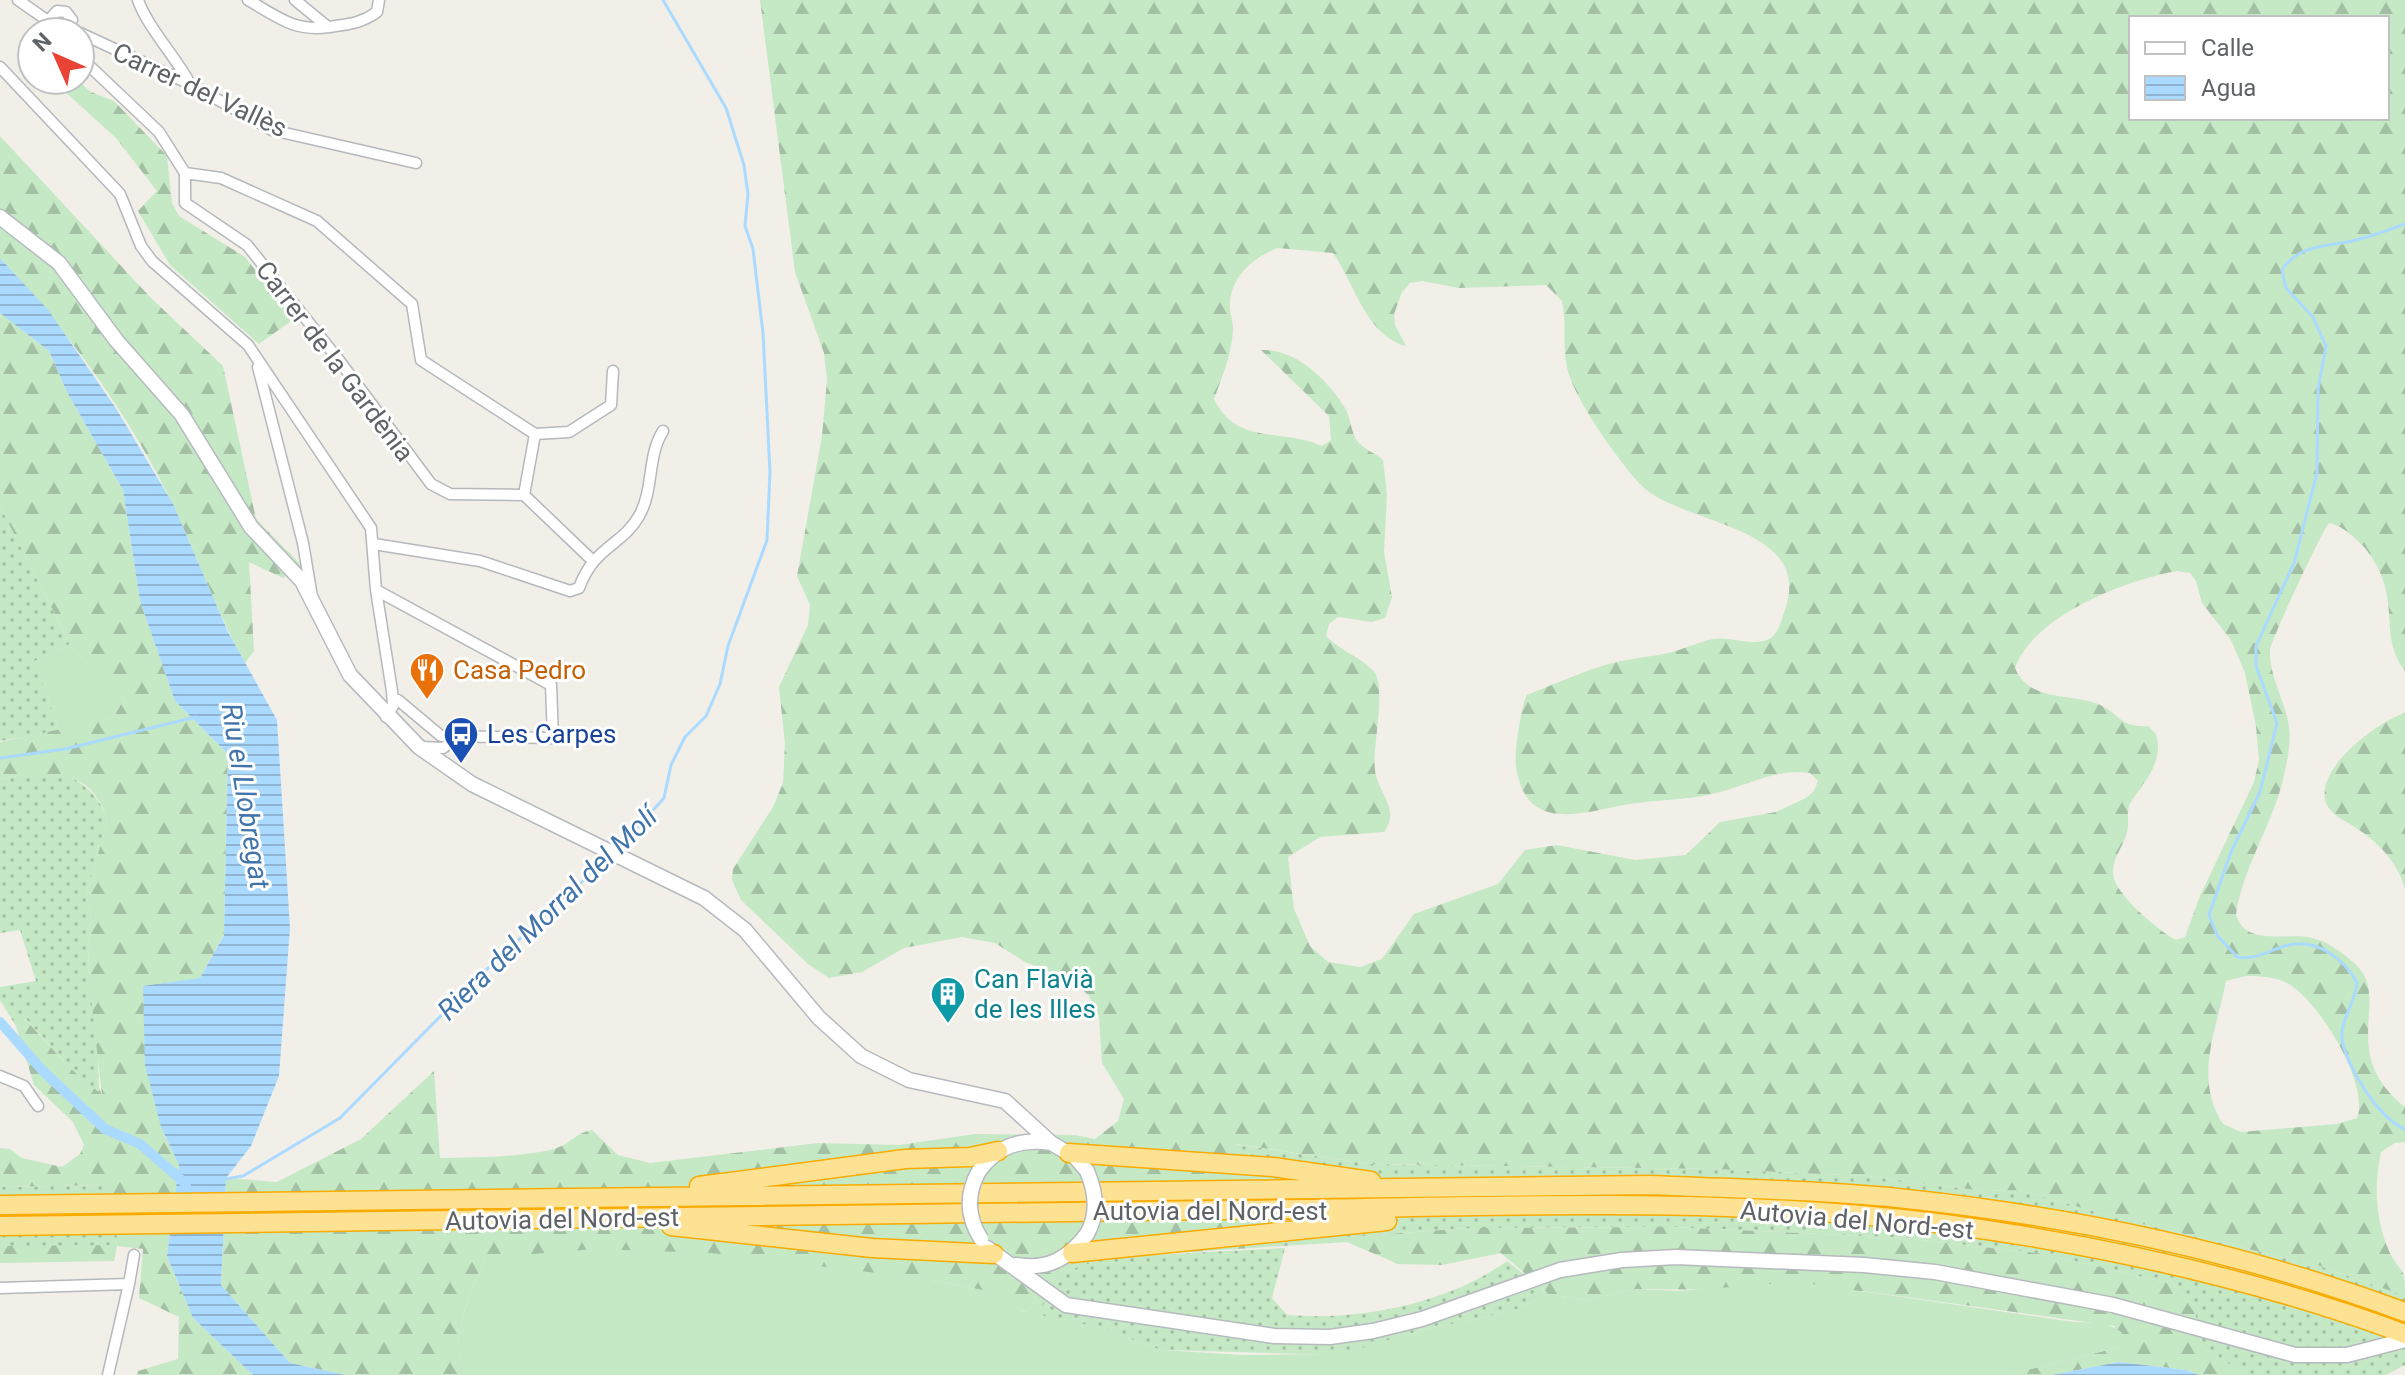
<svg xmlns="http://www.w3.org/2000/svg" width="2405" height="1375" font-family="Roboto,sans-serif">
  <defs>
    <pattern id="grass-dots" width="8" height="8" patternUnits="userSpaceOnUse" patternTransform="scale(2)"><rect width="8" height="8" fill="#c5e8c5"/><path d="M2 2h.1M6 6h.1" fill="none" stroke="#a3c0a4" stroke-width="1.8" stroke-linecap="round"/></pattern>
    <pattern id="forest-firs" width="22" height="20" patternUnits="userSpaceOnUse" patternTransform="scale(2)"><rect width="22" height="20" fill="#c5e8c5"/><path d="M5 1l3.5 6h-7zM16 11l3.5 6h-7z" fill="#a3c0a4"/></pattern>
    <pattern id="water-rules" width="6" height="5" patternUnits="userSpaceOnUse" patternTransform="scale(2)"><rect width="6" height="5" fill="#aadaff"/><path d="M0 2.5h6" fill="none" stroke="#8eb4d2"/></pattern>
  </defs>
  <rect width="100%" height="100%" fill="#f1efe8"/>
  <path fill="url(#grass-dots)" d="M0 506 70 644 35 661 59 731 0 741Z
    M49 771C77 774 100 795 108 821L86 893 91 914 88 970 97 1030 99 1088 103 1097 70 1068 26 1019 16 1026 0 1000V987L36 981 20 930 0 933V779Z
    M1234 1144 1369 1164 1713 1169 1867 1176 1984 1191 2019 1190 2122 1219 2320 1266 2405 1296V1365L2386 1375H2245L2202 1346 2195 1313 2174 1284 2037 1253 1904 1238 1673 1227 1468 1228 1348 1237 1281 1197Z
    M107 1185 116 1196 117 1246H0V1187Z
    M1285 1248 1272 1298 1287 1315C1360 1321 1447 1304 1507 1261L1549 1294 1513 1311 1419 1331 1341 1355 1161 1350 1098 1327 1033 1314 1046 1302 1066 1271 1110 1257Z"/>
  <path fill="url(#forest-firs)" fill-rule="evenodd" d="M760 0H2405V671C2376 632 2405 599 2365 548 2354 537 2345 527 2329 523 2322 531 2270 642 2270 650 2269 675 2283 697 2288 721 2292 738 2288 758 2284 775 2274 823 2243 866 2236 914 2244 947 2287 932 2312 938 2327 941 2343 953 2354 963 2394 997 2335 1052 2405 1107V1142L2395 1143 2381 1152C2374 1184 2375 1219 2389 1251 2401 1276 2405 1262 2405 1296L2320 1266 2122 1219 2019 1190 1984 1191 1867 1176 1713 1169 1369 1164 1236 1144 1281 1197 1348 1237 1468 1228 1672 1227 1904 1238 2037 1253 2174 1284 2195 1313 2202 1346 2245 1375H2199L2186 1370 2120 1362 2052 1375H2007L2120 1347 2115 1326 1862 1291 1637 1289 1586 1300 1549 1294 1501 1253 1442 1265 1398 1264 1347 1242 1110 1257 1066 1271 1046 1302 1033 1314 1011 1307 982 1290 927 1279 485 1258C472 1291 445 1341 467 1375H345L290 1363 221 1285 226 1178 277 1182 361 1139 434 1071 440 1158C477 1157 518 1158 554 1149 569 1145 577 1132 592 1130L618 1155 650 1163 818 1143 899 1145 975 1134 1075 1135 1095 1139 1118 1121 1124 1099 1102 1063 1099 1017 1089 996 1072 980 1025 962 995 943 962 937 904 948 862 972 829 978 808 964 741 900 732 880 733 869 773 807 783 783 785 744 779 687 808 625 810 605 797 576 822 436 827 380 824 353 795 272ZM2131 18H2387V118H2131ZM1278 248 1333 253C1355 284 1366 336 1406 346L1395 325 1394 314 1402 292 1410 283 1422 281 1459 288 1546 285 1562 301C1567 323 1562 345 1567 367 1572 396 1620 463 1641 485 1679 525 1815 524 1785 610 1781 621 1778 636 1767 640 1751 646 1730 636 1713 639 1699 642 1686 648 1672 652 1653 657 1632 658 1612 663 1583 671 1555 684 1527 695 1521 706 1514 753 1516 766 1526 839 1590 809 1636 803 1666 799 1696 800 1727 790 1750 783 1774 772 1798 772L1810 773 1818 781 1814 791 1806 798 1776 812 1720 822 1686 855 1635 860 1557 845 1525 850 1498 884 1414 914 1382 959 1360 967 1328 962 1310 946 1294 909 1288 857 1320 837 1384 832C1401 809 1378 794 1375 770 1372 748 1386 691 1375 673 1366 660 1339 650 1326 636L1329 624 1338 617 1372 622 1385 618 1392 597 1384 552 1387 494 1383 460C1375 453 1365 450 1358 442 1351 434 1351 418 1345 408 1328 380 1295 348 1261 350L1329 416 1331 440 1322 446C1283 428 1236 446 1214 399 1222 377 1231 356 1233 332 1234 323 1230 316 1230 307 1229 278 1253 257 1278 248ZM2177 571 2190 573 2196 581 2202 603 2231 640 2245 673 2256 726 2259 760 2254 782 2200 896 2185 937 2176 940C2159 931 2113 893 2113 873 2112 858 2124 846 2127 832 2130 822 2125 811 2131 802 2145 780 2164 763 2156 734L2148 726C2119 728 2120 713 2098 704 2069 693 2029 702 2015 668 2034 615 2126 580 2177 571ZM2246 976C2261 976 2277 977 2289 984 2319 1002 2370 1084 2357 1118L2337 1124 2241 1132 2223 1124C2193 1078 2217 1029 2226 981Z
    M52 80H77L91 92 114 101 167 156 172 203 179 216 245 257 294 319 259 344 170 265 138 211 157 191 116 138Z
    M0 136 150 297 223 366 256 519 302 566 283 578 249 562 254 651 245 663C217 613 198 559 174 507 131 417 68 331 0 258Z
    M0 313 49 351 67 392 123 490 140 601 175 701 228 754 224 934 200 978 161 1127 179 1165 167 1256 193 1318 253 1375H137L138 1371 178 1359 179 1317 139 1298 143 1249 117 1246 114 1261 0 1263V1246L117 1245 116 1196 107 1185 0 1187V1148L10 1149 22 1158 62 1167 80 1154 84 1145 73 1122 34 1085 16 1026 25 1019 70 1068 102 1095 88 970 91 914 86 893 108 821C90 764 47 772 0 779V742L113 718 121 704 70 644 0 506Z
    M2405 713V888C2396 859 2376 840 2350 824 2342 820 2331 813 2327 805 2311 770 2379 721 2405 713Z"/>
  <path fill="#c5e8c5" d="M70 644 121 704 113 718 59 731 35 661Z
    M595 1249 711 1253 927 1279 982 1290 1022 1311 1098 1327 1161 1350 1242 1355 1341 1354 1419 1331 1513 1311 1549 1294 1586 1300 1637 1289 1679 1291 1798 1282 2074 1322C2092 1323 2109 1321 2122 1333L2120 1347 2007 1375H467C445 1342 472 1291 485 1258Z"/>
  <path fill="url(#water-rules)" d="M0 258 49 311 117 410 173 504 228 632 277 720 290 928 279 1076 251 1146 226 1178 221 1285 290 1363 345 1375H253L193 1318 167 1256 179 1165 161 1127 145 1065 143 986 200 978 224 935 228 754 175 701 140 601 123 490 67 392 49 351 0 313Z
    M2119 1362 2186 1370 2199 1375H2052Z"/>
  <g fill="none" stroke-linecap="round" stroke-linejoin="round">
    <path stroke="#aadaff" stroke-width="3" d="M2405 224C2389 230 2373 236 2356 240 2330 247 2299 243 2282 270L2286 288 2313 317 2326 346 2318 389 2317 473 2294 563 2256 646V666L2277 723 2260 792 2231 852 2209 915 2217 935 2237 957C2256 960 2268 951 2285 946 2315 937 2344 958 2357 983 2356 1002 2340 1020 2342 1038 2345 1065 2379 1119 2405 1129
      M0 758 65 749 196 717
      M616 851 664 798 671 765 685 737 706 716 720 684 728 646 767 540 770 472 763 333 753 249 745 226 748 194 744 165 726 108 663 0
      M225 1179 243 1176 340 1118 490 966 610 856"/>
    <path stroke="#aadaff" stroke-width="10" d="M0 1022 43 1071 105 1129 140 1144 186 1184"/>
    <g stroke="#b5b8bc" stroke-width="13">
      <path id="street" d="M18 0 48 21
        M138 0C147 26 174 55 189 82
        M248 0C278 17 294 32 329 27 348 24 360 24 377 12L379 0
        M295 0 328 27
        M52 32 48 21 57 11 66 12 72 20 67 32
        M80 33 190 84 272 130 416 163
        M80 57 159 132 185 173 221 178 317 221 412 304 421 360 535 434 569 432 611 405 613 371
        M0 67 120 194 141 246 152 261 248 345 371 528 376 590 392 691 393 706 386 717
        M185 173V203L247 245 338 359 431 484 450 494 524 495
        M258 367 303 543 312 597
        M535 434 524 495 592 560
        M374 544 480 561 570 591 579 588C594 546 622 546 639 516 654 490 647 456 663 431
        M376 590 551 685 553 738 441 736 398 700
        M422 747 443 748 457 738
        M0 1076 24 1086 38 1106
        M0 1288 129 1284 134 1255
        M108 1375 129 1284"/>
    </g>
    <g stroke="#b6babf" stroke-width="17">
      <path id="secondary" d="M0 217 59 263 116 340 182 415 251 527 302 581 350 675 419 747 472 784 704 898 745 930 819 1018 861 1056 909 1080 1005 1101 1051 1143 1075 1157 1087 1171
        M979 1171C997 1146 1021 1138 1051 1143
        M987 1248 1066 1305 1274 1336 1330 1337 1373 1331 1422 1319 1560 1270 1622 1260 1676 1257 1864 1265 1935 1272 2113 1305 2295 1355H2347L2405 1340
        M1016 1265C1048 1270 1068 1259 1087 1234"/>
    </g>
    <g stroke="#f9ab00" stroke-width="21">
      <path id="highway" d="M1069 1153 1273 1167 1371 1181
        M699 1186 905 1159 970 1157 998 1151
        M0 1205 1651 1185C1736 1189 1822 1190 1907 1199 2075 1217 2246 1253 2405 1312
        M0 1226C405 1224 810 1213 1216 1210 1457 1209 1704 1193 1945 1224 2101 1245 2257 1279 2405 1334
        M671 1226 872 1248 994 1254
        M1072 1253 1387 1221"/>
    </g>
    <use href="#street" stroke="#fff" stroke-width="10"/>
    <use href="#secondary" stroke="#fff" stroke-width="14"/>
    <use href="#highway" stroke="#fde293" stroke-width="18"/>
    <g stroke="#b6babf" stroke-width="17" stroke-linecap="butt">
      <path id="secondary-bridge" d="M979 1171C966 1194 967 1217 981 1239
        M1087 1171C1096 1192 1099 1213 1087 1234"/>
    </g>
    <use href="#secondary-bridge" stroke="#fff" stroke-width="14"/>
  </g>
  <defs>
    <g id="restaurant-pin" transform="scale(1.8)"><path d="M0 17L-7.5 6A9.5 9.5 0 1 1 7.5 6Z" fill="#e8710a" stroke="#fff"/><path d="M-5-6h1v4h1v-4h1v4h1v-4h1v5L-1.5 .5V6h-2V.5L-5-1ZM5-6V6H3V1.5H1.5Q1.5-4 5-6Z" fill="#fff"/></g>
    <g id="bus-pin" transform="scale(1.8)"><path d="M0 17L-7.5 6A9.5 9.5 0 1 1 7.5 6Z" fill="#1a4fb4" stroke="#fff"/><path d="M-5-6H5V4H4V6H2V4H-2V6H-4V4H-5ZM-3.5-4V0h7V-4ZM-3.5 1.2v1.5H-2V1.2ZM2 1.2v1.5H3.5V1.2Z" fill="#fff"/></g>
    <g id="building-pin" transform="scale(1.8)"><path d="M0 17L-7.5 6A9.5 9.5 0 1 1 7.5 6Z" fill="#0f9aa8" stroke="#fff"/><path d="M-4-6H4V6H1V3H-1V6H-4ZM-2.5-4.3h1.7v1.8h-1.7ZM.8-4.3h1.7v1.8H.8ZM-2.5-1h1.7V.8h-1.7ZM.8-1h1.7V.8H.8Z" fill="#fff"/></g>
  </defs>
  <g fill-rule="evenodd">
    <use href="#restaurant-pin" x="427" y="670"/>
    <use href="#bus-pin" x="461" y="734"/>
    <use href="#building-pin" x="948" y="994"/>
  </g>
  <g text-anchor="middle" stroke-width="6" stroke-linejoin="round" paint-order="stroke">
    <g font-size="26" fill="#5f6368" stroke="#fff">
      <text transform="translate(200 90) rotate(25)" y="9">Carrer del Vallès</text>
      <text transform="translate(335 361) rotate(53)" y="9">Carrer de la Gardènia</text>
      <text x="1210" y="1220">Autovia del Nord-est</text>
      <text transform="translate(562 1219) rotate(-1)" y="9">Autovia del Nord-est</text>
      <text transform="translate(1857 1220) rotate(5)" y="9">Autovia del Nord-est</text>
    </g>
    <g font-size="26" fill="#c56008" stroke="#fff" text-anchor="start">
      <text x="453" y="679">Casa Pedro</text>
    </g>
    <g font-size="26" fill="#164399" stroke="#fff" text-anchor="start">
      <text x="487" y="743">Les Carpes</text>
    </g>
    <g font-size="26" fill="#0d838f" stroke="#fff" text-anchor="start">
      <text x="974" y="988">Can Flavià<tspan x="974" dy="30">de les Illes</tspan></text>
    </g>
    <g font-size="28" font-style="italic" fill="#4174aa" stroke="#fff">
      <text transform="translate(246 796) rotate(81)" y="10">Riu el Llobregat</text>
      <text transform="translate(547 913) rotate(-44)" y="10">Riera del Morral del Molí</text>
    </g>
  </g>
  <rect x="2129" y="16" width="260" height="104" fill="#ffffff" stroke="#bfc1c3" stroke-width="2"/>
  <rect x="2145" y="42" width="40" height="12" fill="#ffffff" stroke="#bfc1c3" stroke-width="2"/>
  <text x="2201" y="56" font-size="24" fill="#5f6368">Calle</text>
  <rect x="2145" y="76" width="40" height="24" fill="url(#water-rules)" stroke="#bfc1c3" stroke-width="2"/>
  <text x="2201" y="96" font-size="24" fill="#5f6368">Agua</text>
  <g transform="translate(56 56) rotate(315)"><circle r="38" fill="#ffffff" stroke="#bfc1c3" stroke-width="2"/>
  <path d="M0-6L14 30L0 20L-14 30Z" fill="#ea4335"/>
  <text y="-12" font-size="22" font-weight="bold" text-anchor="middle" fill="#5f6368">N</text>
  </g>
</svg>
